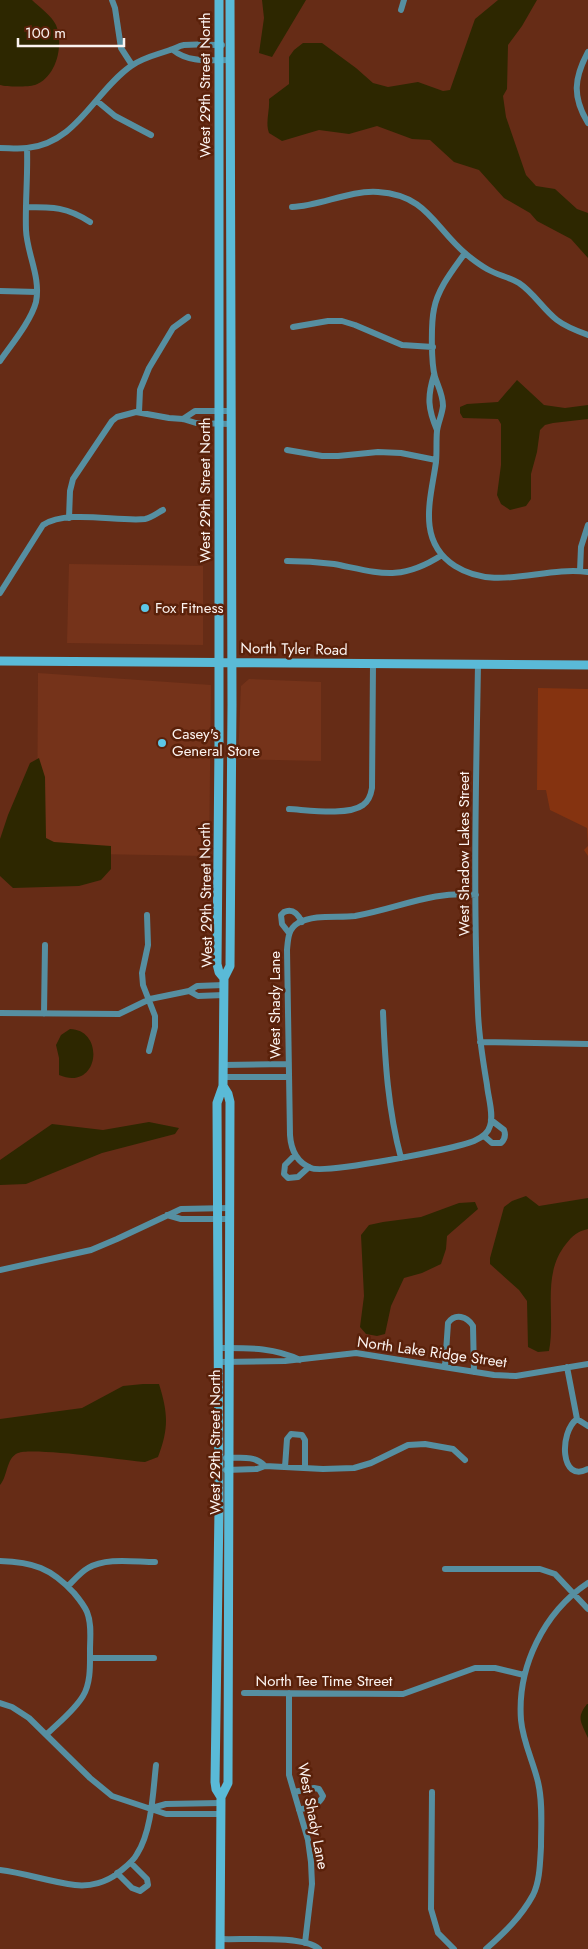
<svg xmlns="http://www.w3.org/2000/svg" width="588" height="1949" font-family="Jost,sans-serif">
  <rect width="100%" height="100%" fill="#662c16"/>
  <path fill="#75331a" d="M69 564 203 566V645L67 643Z
    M38 673 211 685 209 856 37 853Z
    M249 679 321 682V761L238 759 241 686Z"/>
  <path fill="#853310" d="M538 688 588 689V856L584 850 588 846 587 828 550 810 546 790H537Z"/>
  <path fill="#2d2700" d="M0 0H32C39 7 52 16 56 25 64 44 57 77 35 85 28 87 7 87 0 85Z
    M262 0H306L272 57 259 53 264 18Z
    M498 0H537L522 26 508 45 507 89 503 96 506 117 526 175 536 186 555 189 577 209 588 213V258L571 239 537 221 530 213 504 198 479 170 454 162 430 140 412 139 377 126 349 134 319 130 282 141 269 133C265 122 270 111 269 99L289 84V57L294 50 303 43H322L356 68 373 83 388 87 418 82 443 91 450 90 475 19Z
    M517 380 544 405 565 408 588 405V419L553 423 545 425 540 430 537 452 531 474V499L526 506 510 510 501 504 497 495 501 465V424L498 419 463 418 460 413V407L467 404 498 402Z
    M39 758 45 777 46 838 54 842 111 846V869L101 880 79 886 13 888 0 876V839L8 815 30 763Z
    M70 1029C106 1030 99 1092 59 1075V1058L56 1045 61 1035Z
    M149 1122 179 1128 175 1134 102 1153 26 1184 0 1185V1160L52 1124 103 1130Z
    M526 1196 539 1206 588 1198V1229C578 1231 572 1236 566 1244 541 1275 556 1315 549 1351L538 1352 528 1347 527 1301 519 1290 490 1264V1258L504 1207 512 1201Z
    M475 1202 478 1209 447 1236 446 1249 441 1264 422 1273 404 1278 391 1306 385 1334 377 1336 366 1334 360 1327 364 1296 361 1235 369 1225 383 1222 421 1217 459 1203Z
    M143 1384H159C168 1413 169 1428 158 1457L145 1462C124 1460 32 1447 18 1453 6 1458 8 1476 0 1485V1419L82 1408 123 1386Z
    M587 1704H588V1738C581 1722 576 1718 587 1704Z"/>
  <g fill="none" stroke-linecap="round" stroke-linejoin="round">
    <path stroke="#568fa1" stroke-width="6" d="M112 0 115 8 121 48 132 65
      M401 10 404 0
      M173 50C189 63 209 60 230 60
      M588 52C574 78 572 97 588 123
      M97 101 115 116 151 135
      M0 148C9 148 18 149 27 148 77 143 94 92 131 66 144 57 156 55 170 50 175 49 178 46 184 45 197 44 209 45 222 45
      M26 207C53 207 67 207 90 222
      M292 207C321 206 349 190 378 192 427 195 434 227 466 254 472 259 480 265 487 269 497 275 509 277 519 283 534 293 543 309 557 320 566 327 577 331 588 335
      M465 253C453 270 438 288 434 309 431 323 431 363 435 377 438 386 443 395 443 406 442 415 438 423 437 431 436 441 437 452 436 462 431 498 416 541 455 566 496 592 542 566 588 572
      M0 291 37 292
      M293 327 328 321H342L355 325 402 345 433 347
      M0 361C11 345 31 321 36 302 41 277 27 254 26 230 25 203 28 176 27 148
      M434 375C427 397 428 409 437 430
      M139 412 140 390 149 368 173 328 188 317
      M183 419 195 411H230
      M287 450 322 456H338L378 452 401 453 436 460
      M69 518 70 491 73 479 112 421 117 417 136 412 169 418 183 419 196 423 230 424
      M287 561C303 561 318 562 334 564 380 573 400 582 442 555
      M580 571 581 547 588 525
      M0 593 43 525C67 509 117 522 145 519 151 518 157 513 163 510
      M289 809C308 810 348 816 363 805 369 801 371 794 372 788L373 664
      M476 895C433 890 397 909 355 916 337 918 315 914 298 923 288 929 288 939 287 950L290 1135C291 1150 296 1162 311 1168 325 1174 455 1149 474 1141 481 1138 488 1134 490 1126 494 1114 488 1097 487 1085 483 1061 479 1038 478 1013 473 897 476 781 478 665
      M147 915 148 945 142 973 143 985 155 1016V1027L149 1051
      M289 933 282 924 281 915 284 912C293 908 298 914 302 922
      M189 991 198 996 224 995
      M383 1012C385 1061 388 1110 401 1158
      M0 1013 119 1014 150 999 189 991 197 986 224 985
      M44 1014 45 945
      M480 1042 588 1044
      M223 1065 288 1064
      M223 1077H288
      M484 1136 492 1143H501C505 1139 506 1135 504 1130L491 1120
      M295 1155 285 1165 284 1174 288 1178 298 1177 309 1167
      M167 1215 181 1219H229
      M0 1270 91 1250 117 1239 181 1209 229 1208
      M219 1348C247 1348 274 1347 300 1360
      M219 1362 285 1361 356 1353 494 1375 516 1376 588 1364
      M445 1367 448 1323C455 1313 467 1316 473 1326L474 1372
      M567 1367 577 1419
      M588 1426 577 1419C559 1432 560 1484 588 1469
      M226 1458C241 1458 254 1455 265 1466
      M285 1467 287 1439 291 1434 302 1435 305 1440V1468
      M226 1470 257 1469 265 1466 323 1469 354 1468 371 1463 408 1445 425 1444 453 1449 465 1460
      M0 1561C33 1562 51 1568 74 1593 79 1599 84 1605 87 1612 92 1624 90 1638 90 1650 90 1664 91 1683 83 1696 74 1711 59 1722 46 1735
      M445 1569H540L555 1574 588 1609
      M68 1586C74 1580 81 1572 88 1568 106 1557 135 1562 155 1562
      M90 1658H154
      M244 1693 403 1694 475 1668H495L524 1675
      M289 1693V1775L308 1840 311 1862 312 1884 305 1943
      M0 1703 12 1707 29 1718 90 1778 112 1796 166 1814H221
      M294 1792 314 1788 319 1789 323 1796C319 1806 308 1807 299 1810
      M432 1792 431 1909 438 1933 454 1949
      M152 1808 166 1804 221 1803
      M0 1870C25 1873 50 1882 75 1885 90 1887 107 1882 118 1873 125 1867 133 1862 137 1854 152 1831 153 1791 156 1765
      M117 1873 132 1888 140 1891 148 1885 147 1879 131 1863
      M220 1939C243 1940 303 1935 319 1949
      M486 1949C504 1933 521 1917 533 1895 540 1881 540 1862 541 1847 541 1826 543 1803 538 1782 533 1761 523 1742 521 1720 517 1667 544 1612 588 1583"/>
    <path stroke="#5abad7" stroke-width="9" d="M219 0V743L217 964 219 972 224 978
      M0 661 588 665
      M221 1797 228 1783 230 1102 228 1094 223 1086
      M220 1949 221 1797 216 1789 215 1782 219 1509 217 1103 223 1086 224 978 230 966 232 704 230 0"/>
  </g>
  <g fill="#5cc7e8" stroke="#5a210a" stroke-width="2">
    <circle cx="145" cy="608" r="5"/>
    <circle cx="162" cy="743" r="5"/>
  </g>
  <g text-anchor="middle" stroke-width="5" stroke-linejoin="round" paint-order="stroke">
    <g font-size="15" fill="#fbf3f0" stroke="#5a210a">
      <text transform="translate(205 85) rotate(-90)" y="5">West 29th Street North</text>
      <text transform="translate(205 490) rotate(-90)" y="5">West 29th Street North</text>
      <text transform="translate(294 649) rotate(1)" y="5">North Tyler Road</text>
      <text transform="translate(464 854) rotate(-90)" y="5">West Shadow Lakes Street</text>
      <text transform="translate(206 895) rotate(-91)" y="5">West 29th Street North</text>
      <text transform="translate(275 1005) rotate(-90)" y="5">West Shady Lane</text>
      <text transform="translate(432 1352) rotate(8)" y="5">North Lake Ridge Street</text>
      <text transform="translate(215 1442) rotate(-90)" y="5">West 29th Street North</text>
      <text x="324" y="1686">North Tee Time Street</text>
      <text transform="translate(313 1816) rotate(79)" y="5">West Shady Lane</text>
    </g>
    <g font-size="15" fill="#fbf3f0" stroke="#5a210a" text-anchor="start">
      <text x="155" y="613">Fox Fitness</text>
      <text x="172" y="739">Casey's<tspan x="172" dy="17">General Store</tspan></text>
    </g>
  </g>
  <path d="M18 38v8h106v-8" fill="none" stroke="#fbf3f0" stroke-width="2.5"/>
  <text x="25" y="38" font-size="15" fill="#fbf3f0" stroke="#5a210a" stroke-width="4" paint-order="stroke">100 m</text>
</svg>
